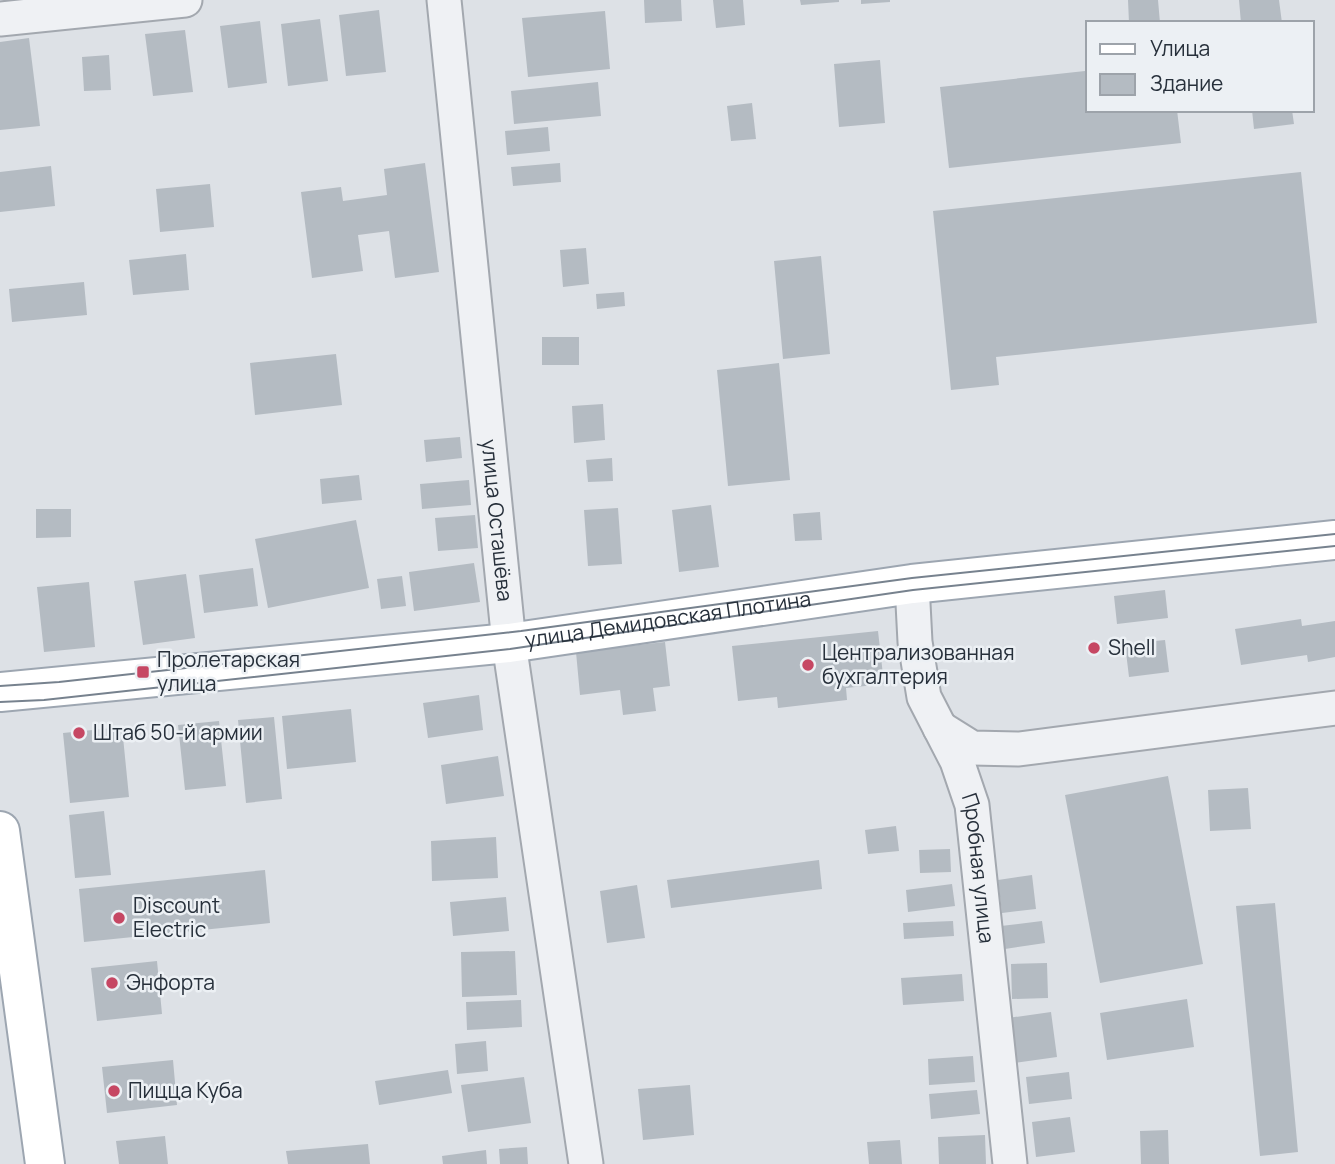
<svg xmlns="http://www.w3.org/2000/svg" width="1335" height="1164" font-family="Manrope,sans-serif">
  <rect width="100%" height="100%" fill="#dde1e6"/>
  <path fill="#b4bbc2" d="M644 0H681L682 21 645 23Z
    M713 0H743L745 25 716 28Z
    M800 0H839V2L801 5Z
    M861 0H890V2L861 4Z
    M1128 0H1158L1160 23H1129Z
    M1239 0H1279L1282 23H1241Z
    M379 10 386 72 346 76 339 15Z
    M605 11 610 69 528 77 522 18Z
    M320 19 328 81 288 86 281 24Z
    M260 21 267 83 228 88 220 26Z
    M185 30 193 92 153 96 145 34Z
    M29 38 40 126 0 130V42Z
    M109 55 111 90 84 91 82 57Z
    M880 60 885 123 839 127 834 64Z
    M1085 71 1088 110H1177L1181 143 949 168 940 87Z
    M598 82 601 116 514 124 511 91Z
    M752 103 756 139 731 141 727 106Z
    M1252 110H1292L1294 124 1254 129Z
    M548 127 550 151 507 155 505 131Z
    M425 163 439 272 395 278 389 231 358 235 363 271 312 278 301 192 341 187 343 201 387 195 384 169Z
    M560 163 561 182 513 186 511 167Z
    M51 166 55 206 0 212V172Z
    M1301 172 1317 323 996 357 999 385 951 390 933 211Z
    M210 184 214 227 160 232 156 189Z
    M586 248 589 284 563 287 560 250Z
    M186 254 189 290 133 295 129 260Z
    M821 256 830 354 783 359 774 261Z
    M84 282 87 315 12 322 9 289Z
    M624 292 625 306 597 309 596 294Z
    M542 337H579V365H542Z
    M336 354 342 405 255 415 250 363Z
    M779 363 790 480 728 486 717 370Z
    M603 404 605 440 574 443 572 406Z
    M460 437 462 458 426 462 424 440Z
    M612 458 613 481 588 482 586 460Z
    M359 475 362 500 322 504 320 479Z
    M469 480 471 505 422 509 420 484Z
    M711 505 719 567 679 572 672 510Z
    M618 508 622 564 588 566 584 510Z
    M36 509H71V537L36 538Z
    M820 512 822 540 795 541 793 514Z
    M475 515 478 548 438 551 435 518Z
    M356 520 369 588 268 608 255 539Z
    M474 563 480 602 414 611 409 572Z
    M253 568 258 606 204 613 199 575Z
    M186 574 195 638 143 645 134 581Z
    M402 576 406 606 381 609 377 579Z
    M89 582 95 647 44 652 37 587Z
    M1165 590 1168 618 1117 624 1114 596Z
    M1301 619 1302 626 1335 621V657L1308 662 1307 655 1241 665 1235 629Z
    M878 631 884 684 846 688 847 700 778 708 777 697 738 701 732 646Z
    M1165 640 1169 672 1129 677 1125 644Z
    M665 642 670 686 653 688 656 711 623 715 620 690 580 695 576 652Z
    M479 695 483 730 428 738 423 703Z
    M351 709 356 762 287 769 282 716Z
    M274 717 282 799 246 803 238 720Z
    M219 721 226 786 185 790 178 725Z
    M122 727 129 797 70 803 63 733Z
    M498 756 504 796 446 804 441 765Z
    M1168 776 1203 964 1100 983 1065 795Z
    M1248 788 1251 829 1210 831 1208 790Z
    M104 811 111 875 75 878 69 815Z
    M896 826 899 851 868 854 865 830Z
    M496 837 498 878 432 881 431 841Z
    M950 849 951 872 920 873 919 850Z
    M819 860 822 889 671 908 667 880Z
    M265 870 270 923 84 942 79 889Z
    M1032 875 1036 909 1002 913 998 880Z
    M952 884 955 906 908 912 906 890Z
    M637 885 645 938 607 943 600 891Z
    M506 897 509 931 453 936 450 902Z
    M1275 903 1298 1152 1260 1156 1236 906Z
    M953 921 954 936 904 939 903 923Z
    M1042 921 1045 943 1005 949 1001 926Z
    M515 951 517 995 462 997 461 952Z
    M157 961 162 1014 97 1021 91 968Z
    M1047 963 1048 998 1012 999 1011 964Z
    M962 974 964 1001 903 1005 901 978Z
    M1187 999 1194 1047 1107 1060 1100 1013Z
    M521 1000 522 1027 467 1030 466 1002Z
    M1051 1012 1057 1057 1015 1063 1008 1018Z
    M486 1041 488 1071 457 1074 455 1044Z
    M973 1056 975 1082 929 1085 928 1059Z
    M173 1060 177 1105 107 1113 102 1067Z
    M448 1070 452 1093 379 1105 375 1081Z
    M1069 1072 1072 1099 1029 1104 1026 1077Z
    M524 1077 531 1123 468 1132 461 1085Z
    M690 1085 694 1135 643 1140 638 1089Z
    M977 1090 980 1114 931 1119 929 1094Z
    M1070 1117 1075 1152 1036 1157 1032 1122Z
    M1168 1130 1169 1164H1141L1140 1131Z
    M985 1135 986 1164H939L938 1137Z
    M165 1136 168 1164H119L116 1141Z
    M900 1140 902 1164H869L867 1142Z
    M368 1144 370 1164H288L286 1151Z
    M527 1147 528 1164H500L499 1149Z
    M486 1150 487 1164H443L442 1156Z"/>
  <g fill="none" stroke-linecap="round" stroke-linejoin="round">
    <g stroke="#a3a8af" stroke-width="37">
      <g id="minor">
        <path id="s1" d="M444 0 509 643 586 1164"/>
        <path d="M0 19 185 0"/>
        <path id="s2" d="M912 584 915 642 924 697 957 761 972 805 1010 1164"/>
        <path d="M940 728 972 748 1019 749 1335 708"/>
      </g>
    </g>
    <g stroke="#9da6b1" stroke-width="42">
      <g id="major">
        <path id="s3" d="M0 692 509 643 912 584 1335 540"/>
        <path d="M0 831 45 1164"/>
      </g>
    </g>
    <use href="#minor" stroke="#eff1f4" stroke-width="33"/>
    <use href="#major" stroke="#fff" stroke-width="38"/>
    <path stroke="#77828e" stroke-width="2" d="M0 686 59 682 521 631 912 578 1335 534
      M0 702 44 700 510 649 913 590 1335 546"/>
  </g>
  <g fill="#c64763" stroke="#ecf0f4" stroke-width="2.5">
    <circle cx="1094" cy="648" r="7"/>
    <circle cx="808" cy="665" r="7"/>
    <rect x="136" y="665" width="14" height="14" rx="3.5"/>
    <circle cx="79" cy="733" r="7"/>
    <circle cx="119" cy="918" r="7"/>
    <circle cx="112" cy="983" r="7"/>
    <circle cx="114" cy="1091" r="7"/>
  </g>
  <g text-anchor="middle" stroke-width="5" stroke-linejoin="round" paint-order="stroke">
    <g font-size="21" fill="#27303b" stroke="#ecf0f4">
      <text dy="7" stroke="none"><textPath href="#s1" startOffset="523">улица Осташёва</textPath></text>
      <text dy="7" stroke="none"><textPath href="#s3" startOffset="672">улица Демидовская Плотина</textPath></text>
      <text dy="7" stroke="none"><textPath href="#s2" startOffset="296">Пробная улица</textPath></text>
    </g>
    <g font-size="21" fill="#27303b" stroke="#ecf0f4" text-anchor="start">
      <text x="1108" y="655">Shell</text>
      <text x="822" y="660">Централизованная<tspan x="822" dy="24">бухгалтерия</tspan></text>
      <text x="157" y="667">Пролетарская<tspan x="157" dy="24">улица</tspan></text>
      <text x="93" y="740">Штаб 50-й армии</text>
      <text x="133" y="913">Discount<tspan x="133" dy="24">Electric</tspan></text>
      <text x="126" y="990">Энфорта</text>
      <text x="128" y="1098">Пицца Куба</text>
    </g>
  </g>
  <rect x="1086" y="21" width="228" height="91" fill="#ecf0f4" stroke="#9da3aa" stroke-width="2"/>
  <rect x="1100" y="44" width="35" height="10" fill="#ffffff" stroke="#9da3aa" stroke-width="2"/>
  <text x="1150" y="56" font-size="21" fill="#27303b">Улица</text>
  <rect x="1100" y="74" width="35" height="21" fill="#b4bbc2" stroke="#9da3aa" stroke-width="2"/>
  <text x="1150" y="91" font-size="21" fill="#27303b">Здание</text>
</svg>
